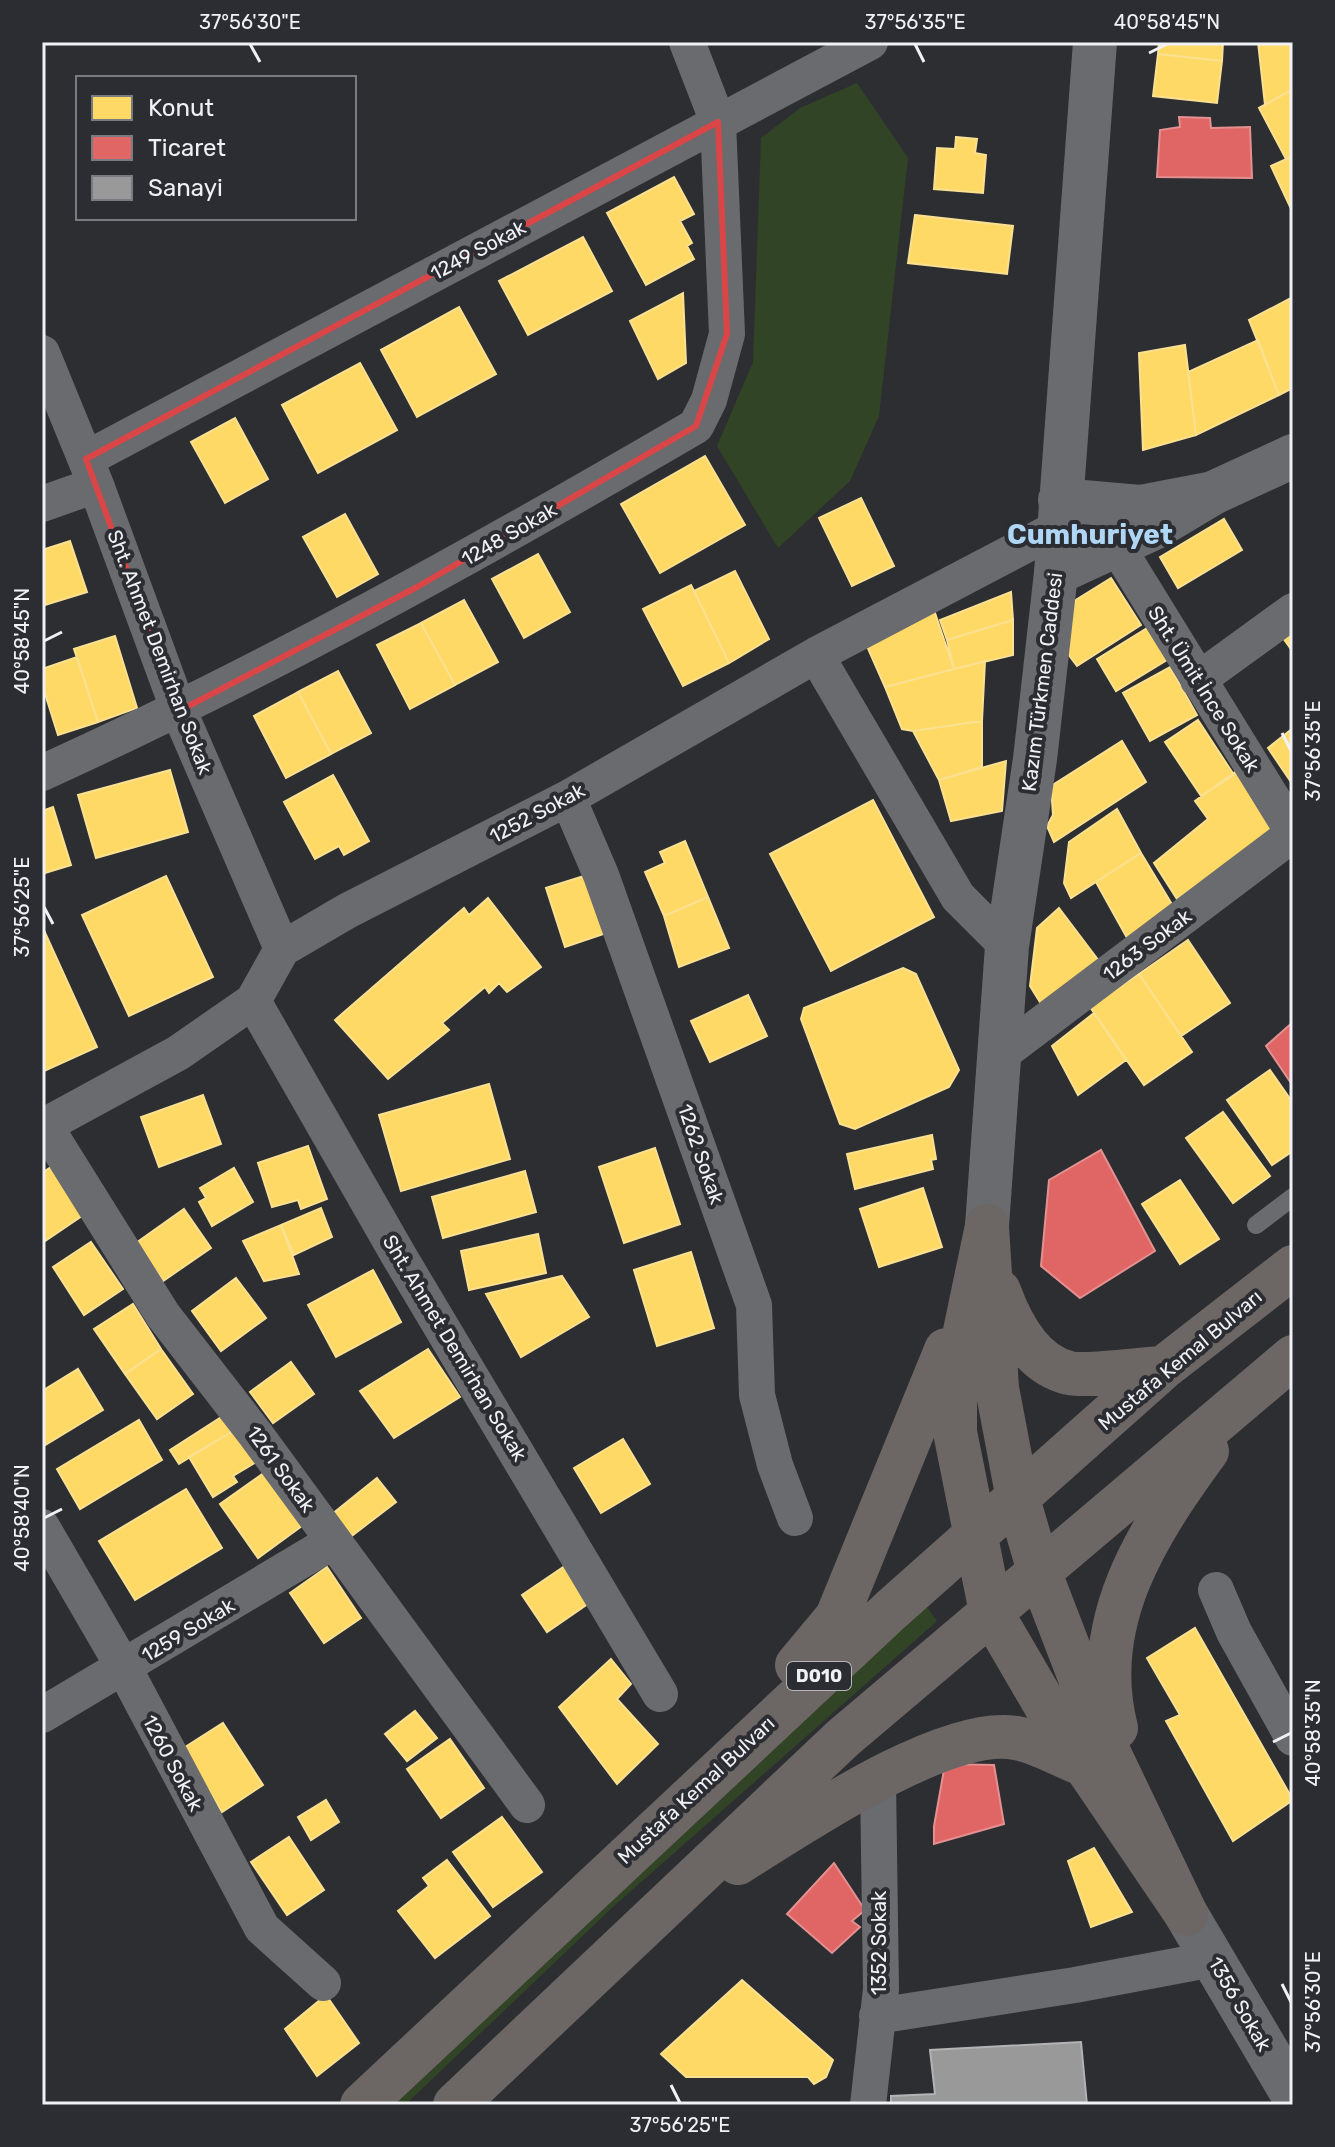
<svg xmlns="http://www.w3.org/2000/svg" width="1335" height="2147" font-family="Rubik,sans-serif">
  <rect width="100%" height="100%" fill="#2d2e31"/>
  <path fill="#324426" d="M857 83 908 158 879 416 850 481 778 548 717 446 753 362 761 138 800 108Z
    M924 1603 937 1621 614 1906 405 2105H382Z"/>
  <path fill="#ffd966" stroke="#fae091" stroke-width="2" d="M1159 42H1223L1222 61 1158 54Z
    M1258 42H1293V89L1265 105Z
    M1158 54 1222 61 1217 103 1153 96Z
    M1293 89V156L1286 159 1259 108Z
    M956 137 977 139 975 153 986 155 983 193 934 189 937 148 955 149Z
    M1293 156V213L1271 166Z
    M674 177 694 214 680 221 692 243 687 246 694 259 646 285 607 213Z
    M915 215 1013 226 1007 274 908 263Z
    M583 237 612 291 528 335 499 281Z
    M683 293 686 363 658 379 630 321Z
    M1293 297V388L1279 395 1249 320Z
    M459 307 496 374 417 417 381 350Z
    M1258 340 1279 395 1196 435 1188 372Z
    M1185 345 1196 435 1143 450 1139 353Z
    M360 363 397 430 318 473 282 405Z
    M235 418 268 479 225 503 191 442Z
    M705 456 745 525 660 573 621 504Z
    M861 498 894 566 852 586 819 518Z
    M345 514 378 574 337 597 303 537Z
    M1224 519 1242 550 1178 588 1160 557Z
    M70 541 87 592 42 606V550Z
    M538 554 570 612 524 638 492 579Z
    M735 571 769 639 729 663 694 591Z
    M1111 578 1141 625 1077 666 1068 654 1074 601Z
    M691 585 729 663 683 686 643 609Z
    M1011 592 1013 620 947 640 940 620Z
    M464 600 498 662 455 685 421 623Z
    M934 610 954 669 885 687 866 644Z
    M1013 620V655L954 669 947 640Z
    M421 623 455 685 410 709 377 645Z
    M1147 628 1167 660 1116 691 1097 659Z
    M1293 631V652L1283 638Z
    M115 636 137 708 98 722 74 649Z
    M77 657 98 722 58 735 42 684V669Z
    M985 661 982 721 913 731 902 729 885 687Z
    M1170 667 1197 715 1150 741 1123 693Z
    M338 671 371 733 331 754 298 692Z
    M298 692 331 754 286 778 254 716Z
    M1198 720 1234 775 1201 796 1165 742Z
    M982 721V767L939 780 913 731Z
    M1293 728V785L1268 748Z
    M1122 741 1146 782 1054 842 1047 826 1053 815 1051 786Z
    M1006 761 1002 811 951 821 939 780Z
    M170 770 188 832 96 858 78 795Z
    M1238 770 1279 828 1177 899 1154 863 1208 819 1195 801Z
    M333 775 369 841 344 855 339 846 315 859 284 802Z
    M873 800 934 917 831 971 770 854Z
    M53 807 71 865 42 874V811Z
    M1117 809 1141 853 1071 898 1064 883 1069 842Z
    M685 841 708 897 664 916 645 872 665 863 660 852Z
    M1141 853 1176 911 1131 945 1096 882Z
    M587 875 606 933 565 947 546 888Z
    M166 876 213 977 129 1016 82 915Z
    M708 897 729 948 679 967 664 916Z
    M488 898 541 967 507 992 499 983 489 993 485 987 442 1023 449 1030 388 1079 335 1020 464 908 469 915Z
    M1059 908 1099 961 1043 1007 1030 986 1037 928Z
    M42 926 97 1047 42 1072Z
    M1188 940 1230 1003 1181 1036 1139 974Z
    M903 968 916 974 959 1070 949 1087 855 1129 840 1124 801 1019 804 1008Z
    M1139 974 1192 1052 1144 1085 1090 1007Z
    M748 995 767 1036 710 1062 691 1021Z
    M1094 1013 1126 1060 1078 1095 1052 1046Z
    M1270 1070 1293 1103V1151L1272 1165 1227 1100Z
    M489 1084 510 1159 401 1191 379 1115Z
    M203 1095 221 1144 159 1167 141 1117Z
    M1223 1112 1270 1176 1233 1203 1186 1138Z
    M932 1135 936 1159 931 1160 933 1169 855 1189 847 1154Z
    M308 1146 327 1199 301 1209 298 1200 272 1207 258 1163Z
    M655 1148 680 1224 624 1243 599 1167Z
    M51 1167 82 1216 42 1243V1173Z
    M234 1168 253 1202 212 1226 199 1202 206 1198 200 1188Z
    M525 1171 536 1212 443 1238 432 1197Z
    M1180 1180 1219 1239 1180 1264 1142 1204Z
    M923 1188 942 1247 879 1267 860 1209Z
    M321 1208 332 1237 294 1255 281 1225Z
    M184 1209 211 1248 163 1281 136 1243Z
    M281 1225 299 1274 264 1281 243 1241Z
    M538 1234 546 1273 469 1290 461 1251Z
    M91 1242 123 1289 84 1315 53 1267Z
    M691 1252 714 1328 657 1346 634 1270Z
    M373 1270 401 1322 336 1357 308 1305Z
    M562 1276 589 1317 521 1357 486 1294Z
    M236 1278 266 1318 221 1351 192 1311Z
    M133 1304 161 1349 125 1374 94 1329Z
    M161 1349 193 1394 157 1419 125 1374Z
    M428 1349 460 1397 394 1438 360 1391Z
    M291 1362 314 1394 273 1423 250 1392Z
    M78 1369 103 1410 42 1447V1391Z
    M223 1416 231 1432 179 1464 170 1450Z
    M139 1420 162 1460 80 1509 57 1469Z
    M238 1428 258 1461 233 1476 237 1482 213 1497 189 1457Z
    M623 1439 650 1484 601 1513 574 1468Z
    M268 1470 306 1523 258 1558 220 1504Z
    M377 1478 396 1502 349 1538 331 1515Z
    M186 1489 222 1548 135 1600 99 1541Z
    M569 1563 595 1599 547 1632 522 1595Z
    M327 1567 361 1618 324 1643 290 1593Z
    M1195 1628 1293 1800 1233 1841 1166 1721 1180 1715 1147 1658Z
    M611 1659 631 1684 617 1699 658 1744 617 1784 559 1707Z
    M415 1711 437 1738 407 1761 385 1734Z
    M223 1723 263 1785 222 1812 182 1749Z
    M450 1739 484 1788 441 1818 407 1769Z
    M326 1800 339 1822 311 1840 298 1817Z
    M502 1817 542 1872 493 1907 453 1852Z
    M289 1837 324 1890 287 1915 251 1862Z
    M1094 1848 1132 1912 1091 1927 1068 1861Z
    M447 1860 490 1916 435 1958 398 1911 429 1886 423 1878Z
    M742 1980 833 2060 826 2077 814 2084 808 2077H686L661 2054Z
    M326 1995 359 2043 317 2076 285 2029Z"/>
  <path fill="#e06666" stroke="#e49091" stroke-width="2" d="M1179 117 1210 118 1211 128 1250 127 1252 178 1157 177 1160 130 1180 127Z
    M1293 1022V1086L1266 1046Z
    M1101 1150 1155 1251 1080 1298 1041 1266 1049 1180Z
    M945 1764 994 1765 1004 1824 934 1844V1826Z
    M834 1863 865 1910 852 1921 860 1927 832 1953 787 1914Z"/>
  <path fill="#999" stroke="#b3b3b5" stroke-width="2" d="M1081 2042 1087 2105H891V2096L935 2094 930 2050Z"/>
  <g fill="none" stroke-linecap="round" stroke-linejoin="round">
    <path stroke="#6a6b6e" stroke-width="18" d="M1256 1225 1293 1197"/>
    <path stroke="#6a6b6e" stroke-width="36" d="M42 353 96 485 179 711 282 949
      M86 459 870 42
      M42 504 96 485
      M1116 545 1293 832
      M816 655 958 897 1007 946
      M1198 680 1293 611
      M42 773C267 671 482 551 696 426L709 400 727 334 718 122 687 42
      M568 798 601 875 754 1305 757 1395 775 1465 795 1518
      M253 1001 399 1256 660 1694
      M1000 1055 1293 834
      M45 1126 163 1315 256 1435 527 1805
      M42 1127 178 1053 253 1001 282 949 347 911 568 798 816 655 1058 528
      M42 1527 124 1668 262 1928 323 1983
      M1216 1590 1234 1632 1293 1738
      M42 1715 332 1542
      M877 2016 1075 1985 1213 1959
      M868 2105 881 1989 878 1781"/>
    <path stroke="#6a6b6e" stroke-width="44" d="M1213 493 1293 456
      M1056 573 1156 527 1213 493 1140 507 1060 500
      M1186 1914 1293 2095"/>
    <path stroke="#6a6b6e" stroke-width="44" d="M987 1226 1007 946 1035 759 1056 573 1095 42"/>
    <path stroke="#6c6665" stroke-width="44" d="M987 1226 997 1388 1018 1499 1039 1571 1109 1753 1186 1914 1051 1715 991 1612 955 1432V1379Z
      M999 1291C1011 1324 1031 1364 1069 1373 1089 1377 1140 1369 1163 1368
      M797 1665 837 1617 946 1350
      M1116 1728C1089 1622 1147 1533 1207 1451
      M738 1863C799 1825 945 1725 1016 1738 1039 1742 1063 1757 1085 1765
      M362 2105 891 1610 1163 1368 1293 1267
      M455 2105 843 1738 1293 1357"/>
  </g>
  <path fill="none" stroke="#da4647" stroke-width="6" stroke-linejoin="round" d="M718 122 727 334 696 426 417 587 179 711 86 459Z"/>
  <path fill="none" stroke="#eff1f5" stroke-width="3" d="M250 44 260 62M915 44 924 62M1149 53 1167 44M44 641 62 632M1282 733 1291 751M44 907 53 924M44 1518 62 1509M1273 1742 1291 1733M1282 1984 1291 2002M671 2085 680 2103"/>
  <g text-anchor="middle" stroke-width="8" stroke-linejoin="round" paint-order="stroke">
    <rect fill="#2b2d33" stroke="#b4b6bb" stroke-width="2" x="787" y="1662" width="64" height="28" rx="6"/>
    <g font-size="18" font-weight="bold" fill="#eff1f5">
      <text x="819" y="1682">D010</text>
    </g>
    <g font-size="20" fill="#eff1f5" stroke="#2b2d33">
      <text transform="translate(478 250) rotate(-28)" y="7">1249 Sokak</text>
      <text transform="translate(509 534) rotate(-30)" y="7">1248 Sokak</text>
      <text transform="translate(160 652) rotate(69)" y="7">Sht. Ahmet Demirhan Sokak</text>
      <text transform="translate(1042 682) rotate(-83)" y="7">Kazım Türkmen Caddesi</text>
      <text transform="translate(1204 689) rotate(58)" y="7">Sht. Ümit İnce Sokak</text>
      <text transform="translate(537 813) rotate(-28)" y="7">1252 Sokak</text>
      <text transform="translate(1147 945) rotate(-37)" y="7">1263 Sokak</text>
      <text transform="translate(701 1154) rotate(71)" y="7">1262 Sokak</text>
      <text transform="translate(455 1348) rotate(59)" y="7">Sht. Ahmet Demirhan Sokak</text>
      <text transform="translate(1180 1360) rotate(-40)" y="7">Mustafa Kemal Bulvarı</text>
      <text transform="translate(281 1469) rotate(54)" y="7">1261 Sokak</text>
      <text transform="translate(188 1630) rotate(-31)" y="7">1259 Sokak</text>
      <text transform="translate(173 1763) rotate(62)" y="7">1260 Sokak</text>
      <text transform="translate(696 1790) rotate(-43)" y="7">Mustafa Kemal Bulvarı</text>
      <text transform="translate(879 1943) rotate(-90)" y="7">1352 Sokak</text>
      <text transform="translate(1240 2004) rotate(60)" y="7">1356 Sokak</text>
    </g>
    <g font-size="28" font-weight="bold" fill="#afd6f5" stroke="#2b2d33">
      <text x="1090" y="544">Cumhuriyet</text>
    </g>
  </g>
  <rect width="1335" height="2147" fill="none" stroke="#2b2d33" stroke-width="88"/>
  <rect x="76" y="76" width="280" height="144" fill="#2b2d33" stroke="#797b81" stroke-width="2"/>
  <rect x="92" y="96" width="40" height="24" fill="#ffd966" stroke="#797b81" stroke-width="2"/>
  <text x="148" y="116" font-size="24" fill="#eff1f5">Konut</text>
  <rect x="92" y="136" width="40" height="24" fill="#e06666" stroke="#797b81" stroke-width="2"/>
  <text x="148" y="156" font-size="24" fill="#eff1f5">Ticaret</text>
  <rect x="92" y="176" width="40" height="24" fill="#999999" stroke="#797b81" stroke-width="2"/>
  <text x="148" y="196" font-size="24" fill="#eff1f5">Sanayi</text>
  <rect x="44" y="44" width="1247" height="2059" fill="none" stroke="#eff1f5" stroke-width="3"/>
  <g font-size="20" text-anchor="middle" fill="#eff1f5">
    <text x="250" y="29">37°56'30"E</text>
    <text x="915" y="29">37°56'35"E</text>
    <text x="1167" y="29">40°58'45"N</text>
    <text transform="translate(22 641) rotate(-90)" y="7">40°58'45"N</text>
    <text transform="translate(1313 751) rotate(-90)" y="7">37°56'35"E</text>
    <text transform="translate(22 907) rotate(-90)" y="7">37°56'25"E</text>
    <text transform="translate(22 1518) rotate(-90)" y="7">40°58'40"N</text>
    <text transform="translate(1313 1733) rotate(-90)" y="7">40°58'35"N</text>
    <text transform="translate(1313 2002) rotate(-90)" y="7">37°56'30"E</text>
    <text x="680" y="2132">37°56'25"E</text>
  </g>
</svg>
